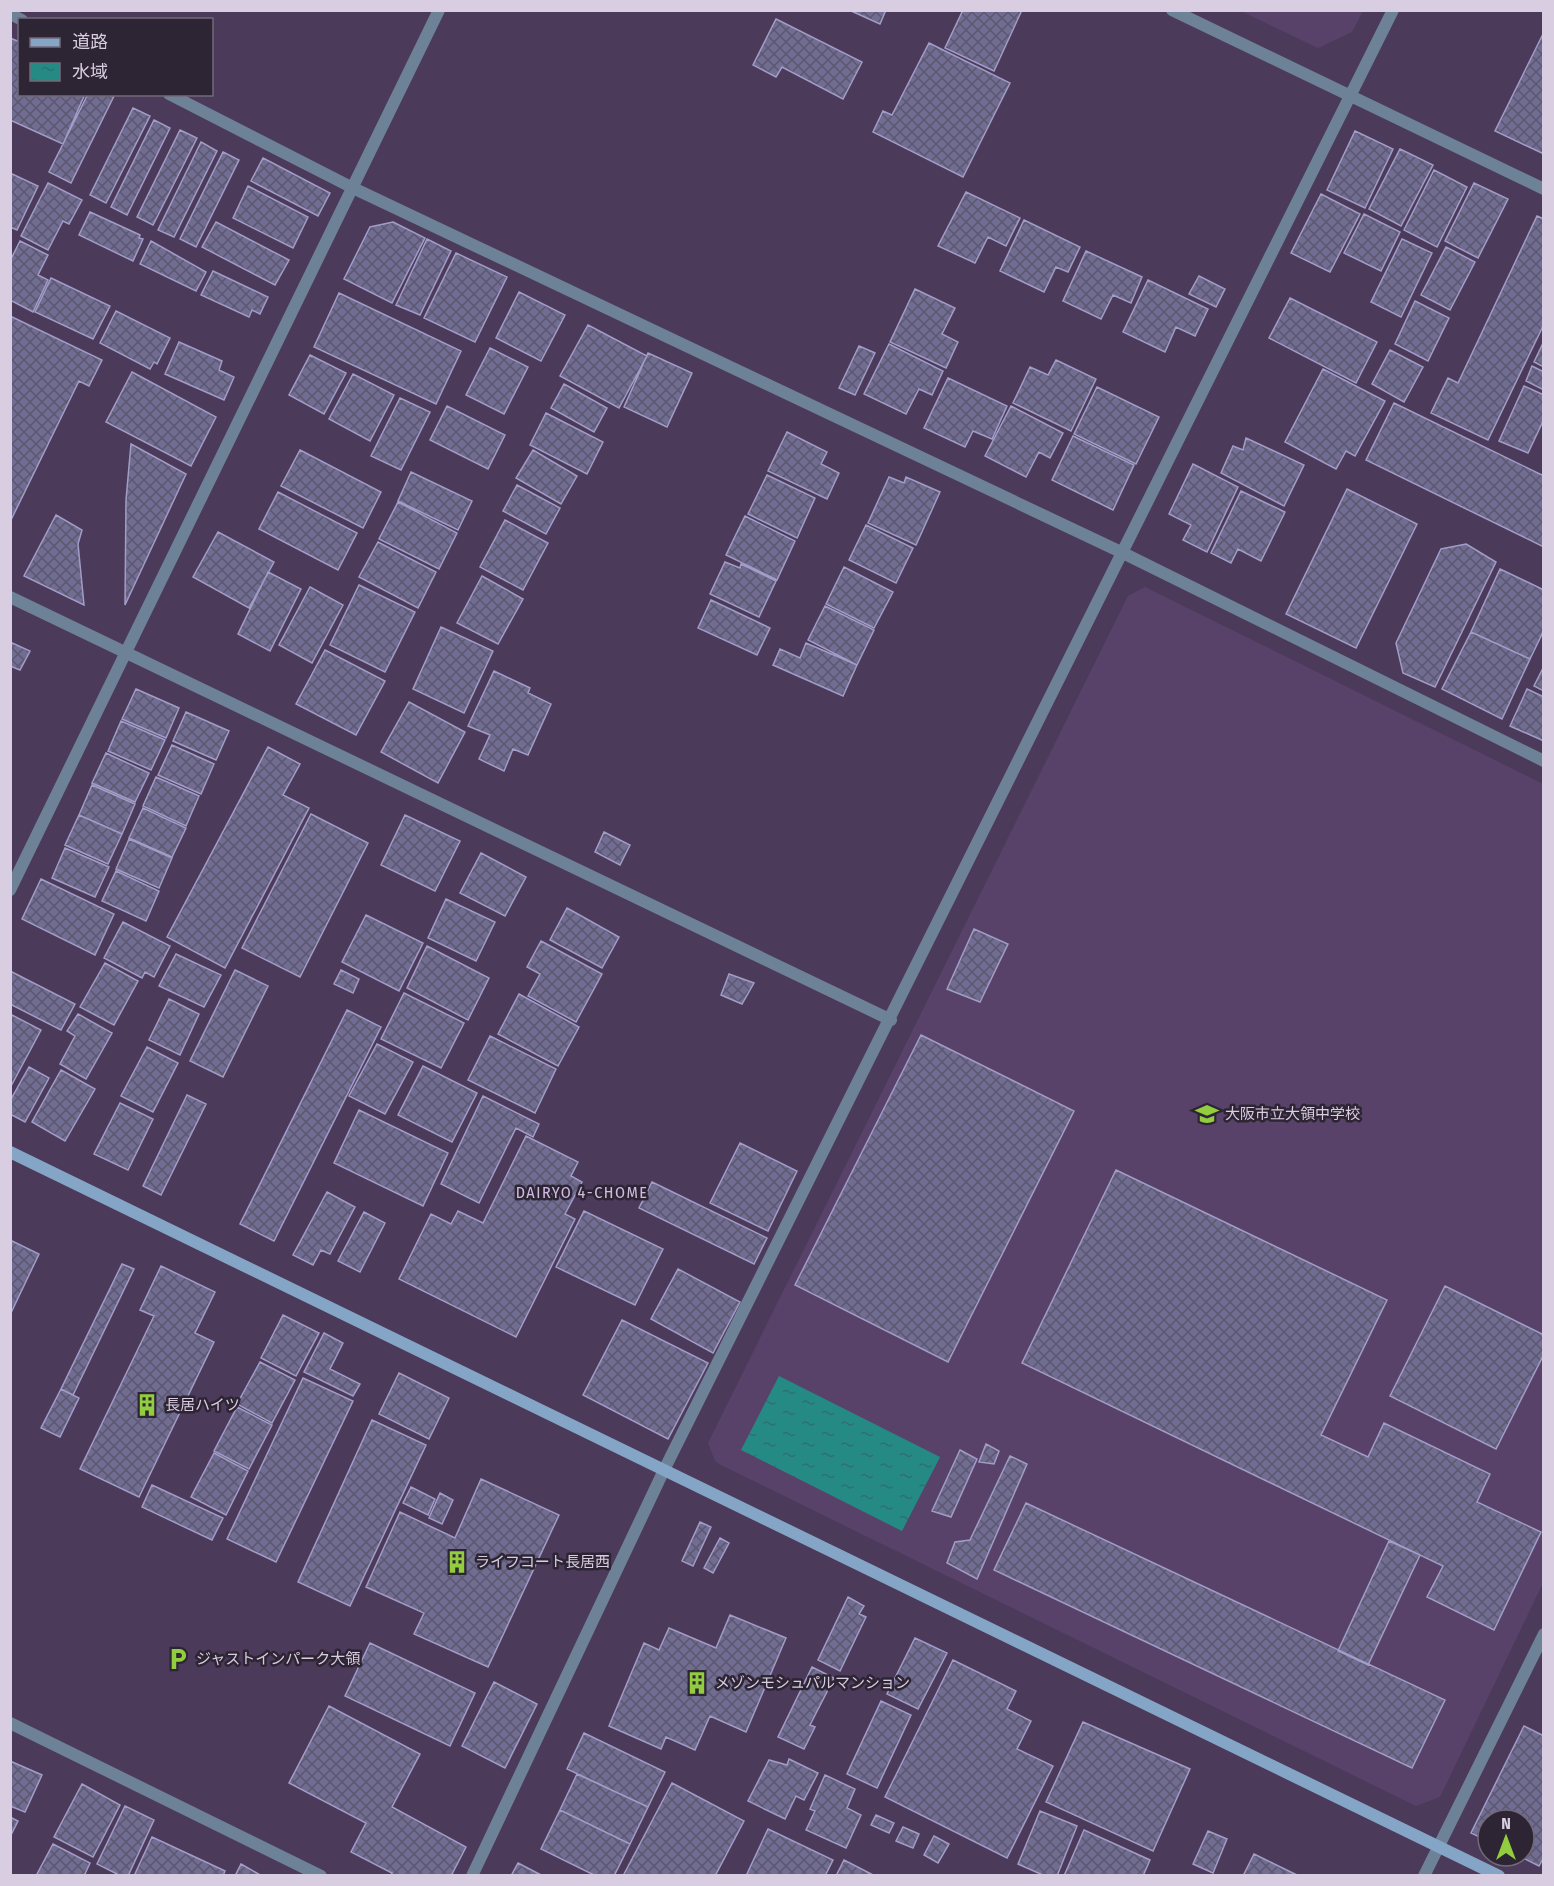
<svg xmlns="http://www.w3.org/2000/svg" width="1554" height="1886" font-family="'Fira Sans Condensed','Noto Sans JP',sans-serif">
  <defs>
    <pattern id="water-ripples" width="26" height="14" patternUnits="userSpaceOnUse" patternTransform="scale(1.5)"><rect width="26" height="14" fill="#268a84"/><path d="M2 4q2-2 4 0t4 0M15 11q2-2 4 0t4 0" fill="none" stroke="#2f6f6e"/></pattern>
    <pattern id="building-cross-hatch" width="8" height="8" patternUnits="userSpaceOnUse" patternTransform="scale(1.5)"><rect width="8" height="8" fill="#706c92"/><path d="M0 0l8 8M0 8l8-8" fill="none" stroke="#5b576f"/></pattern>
  </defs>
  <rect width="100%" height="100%" fill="#4c3a5b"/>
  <path fill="#58426a" d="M1241 11H1363L1352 32 1318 48Z
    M1145 587 1543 784V1583L1440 1797 1416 1806 721 1465 715 1461 708 1443 1128 596Z"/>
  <path fill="url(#water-ripples)" d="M779 1376 940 1457 902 1531 741 1450Z"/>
  <path fill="url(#building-cross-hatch)" stroke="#a29dc7" stroke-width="1.5" d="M849 10H886L880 24Z
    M963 10H1022L994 71 945 48Z
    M776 19 862 62 843 99 782 67 776 77 753 65Z
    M1544 32V154L1495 131Z
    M10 38 20 42V94H85L63 144 10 120Z
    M929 43 1010 83 963 177 873 132 883 111 892 115Z
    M88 94H115L71 183 49 172Z
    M133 108 150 116 106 203 90 195Z
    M154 120 170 128 127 215 111 207Z
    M180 130 197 138 153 225 137 217Z
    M1355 131 1393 149 1365 208 1327 190Z
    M201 142 217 151 174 237 158 230Z
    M1400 149 1433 165 1401 226 1369 209Z
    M223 152 239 160 196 247 180 239Z
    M263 158 330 193 318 216 251 181Z
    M1434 170 1467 187 1437 247 1404 230Z
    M10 173 38 186 17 230 10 227Z
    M48 183 82 200 69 224 63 221 48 250 21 236Z
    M1474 183 1508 199 1478 258 1445 241Z
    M248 186 308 217 293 248 233 218Z
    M966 192 1020 218 1006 246 988 237 975 263 938 246Z
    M1321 194 1360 214 1330 272 1291 253Z
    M90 212 140 235 139 238 143 239 133 261 79 235Z
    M1364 214 1400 232 1381 271 1344 253Z
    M1537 216 1544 219V324L1488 440 1431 413 1448 378 1458 383Z
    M1024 220 1080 247 1068 272 1056 267 1044 292 1000 271Z
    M216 222 289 260 275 285 202 247Z
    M393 222 425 238 392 303 344 279 370 227Z
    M427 239 451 251 420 315 396 305Z
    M1402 239 1432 253 1401 317 1371 302Z
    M20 241 48 255 38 275 48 280 33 312 10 300V261Z
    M151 241 206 272 196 291 140 264Z
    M1446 247 1475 262 1450 310 1421 295Z
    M1086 251 1142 277 1131 303 1113 295 1101 319 1063 301Z
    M456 253 507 277 475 342 424 318Z
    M213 271 268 297 260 314 252 310 249 317 201 295Z
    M1199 276 1225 289 1216 307 1189 294Z
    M51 278 110 306 93 339 35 312Z
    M1148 280 1208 309 1195 336 1176 327 1165 352 1123 332Z
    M915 289 955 308 942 334 958 342 946 368 890 342Z
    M519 292 565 315 541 361 496 338Z
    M339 293 461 351 436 404 314 347Z
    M1290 298 1377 342 1356 383 1269 338Z
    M1415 301 1449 318 1428 361 1395 344Z
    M116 311 170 338 157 364 154 362 150 369 100 343Z
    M10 316 102 360 89 386 79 381 10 522Z
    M588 325 647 356 619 408 560 376Z
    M1544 341V367L1534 362Z
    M179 342 222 361 219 370 234 377 224 400 165 374Z
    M889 344 943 371 932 395 919 389 906 414 864 394Z
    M859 346 875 353 855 395 839 388Z
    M490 348 528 367 504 414 466 395Z
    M1390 350 1423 367 1404 402 1372 384Z
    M648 353 692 373 667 427 624 407Z
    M310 355 346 373 324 414 289 395Z
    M1056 360 1096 379 1071 431 1013 403 1030 367 1048 375Z
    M1532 366 1544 372V390L1526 381Z
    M1323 369 1385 401 1355 456 1346 451 1336 469 1285 442Z
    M132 372 216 417 191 466 106 422Z
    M353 374 394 395 370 441 329 419Z
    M948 378 1007 406 992 439 973 431 965 447 924 428Z
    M564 384 607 408 594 432 551 408Z
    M1524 386 1544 395V419L1528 453 1499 441Z
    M1097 387 1159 417 1136 464 1074 434Z
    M400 398 430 412 401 470 371 456Z
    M1394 403 1544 476V547L1366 460Z
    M447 406 505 435 488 469 430 440Z
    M1011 406 1063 433 1050 458 1039 452 1026 477 985 456Z
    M546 413 603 442 587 474 530 445Z
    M787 432 827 452 821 464 839 473 827 499 768 471Z
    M1073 436 1134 465 1113 510 1052 480Z
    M1246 438 1304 465 1284 506 1221 473 1233 446 1243 450Z
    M131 444 186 474 125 605 126 500Z
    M300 450 381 492 363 528 281 486Z
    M533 450 577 476 561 504 516 478Z
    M1193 464 1238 487 1207 552 1183 540 1191 525 1169 514Z
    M411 472 472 501 458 530 398 501Z
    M767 475 815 498 797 538 748 514Z
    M889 477 904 483 906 477 940 492 916 545 868 523Z
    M517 485 560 508 546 534 503 511Z
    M1347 489 1417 524 1356 648 1286 614Z
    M1241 491 1285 512 1261 561 1238 549 1231 563 1211 553Z
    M278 492 357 533 338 570 259 529Z
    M398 502 457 533 439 569 379 539Z
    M56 515 82 530 78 544 84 605 24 576Z
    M745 516 795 541 777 580 726 555Z
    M505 520 548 543 523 590 480 567Z
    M866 525 913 548 896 583 849 560Z
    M218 532 274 562 249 608 193 577Z
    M378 542 436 572 418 608 359 577Z
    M1466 544 1496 562 1435 687 1403 673 1396 643 1441 549Z
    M725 562 740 568 741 564 776 581 759 617 710 594Z
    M844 567 893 592 874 628 826 604Z
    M1500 569 1544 590V630L1530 659 1471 632Z
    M268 572 301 589 270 651 238 634Z
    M482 576 523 599 498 644 457 623Z
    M359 585 415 612 385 672 330 645Z
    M310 587 343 605 312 663 279 645Z
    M711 600 770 628 757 655 698 628Z
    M825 606 874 630 857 665 808 640Z
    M441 627 493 651 464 713 413 689Z
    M1471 632 1530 659 1502 719 1442 689Z
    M10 642 30 651 20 670 10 666Z
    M806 643 857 665 843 696 773 665 780 649 800 658Z
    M325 650 385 681 356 735 296 704Z
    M1544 666V691L1534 686Z
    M494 671 530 688 528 693 551 704 528 755 513 749 504 771 479 759 490 735 468 726Z
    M136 689 179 708 166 738 122 719Z
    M1527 689 1544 697V741L1510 726Z
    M409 702 465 732 438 783 381 752Z
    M186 712 229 731 216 760 173 741Z
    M121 721 165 740 151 770 108 751Z
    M172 745 214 764 201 794 158 775Z
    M268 747 300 764 283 795 309 808 225 968 167 937Z
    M106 753 149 773 135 802 92 783Z
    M156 777 199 796 186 826 143 806Z
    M92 785 135 804 122 834 79 815Z
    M143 808 186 828 172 857 129 838Z
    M311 814 368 843 300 977 242 948Z
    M79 815 122 834 108 864 65 845Z
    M405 815 460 841 435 891 381 865Z
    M604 832 630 845 620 865 595 852Z
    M129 839 172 858 159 888 116 869Z
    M65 848 109 867 95 897 52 878Z
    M481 853 526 877 505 916 460 893Z
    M116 871 159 891 146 921 102 901Z
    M41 879 114 914 95 955 22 919Z
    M446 899 495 922 476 961 428 938Z
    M567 908 619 937 602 968 550 940Z
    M366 915 423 943 399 991 342 962Z
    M123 922 170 946 154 977 145 972 142 978 104 958Z
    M974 929 1008 944 980 1002 947 989Z
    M541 941 602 974 576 1022 528 996 540 974 527 967Z
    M427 946 489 978 468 1020 407 988Z
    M176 954 221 975 204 1007 159 986Z
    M105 963 138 981 114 1025 80 1007Z
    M235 970 268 986 223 1077 190 1061Z
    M341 970 359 979 353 993 334 984Z
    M10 971 75 1004 61 1030 10 1004Z
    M729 974 754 983 742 1004 721 995Z
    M404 993 464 1023 441 1068 381 1039Z
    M519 994 579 1027 558 1066 498 1034Z
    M169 999 199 1014 180 1055 149 1040Z
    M347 1010 381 1027 274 1241 240 1224Z
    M10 1014 41 1030 10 1088Z
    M78 1014 112 1033 86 1079 60 1064 75 1036 67 1031Z
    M921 1035 1074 1111 948 1362 795 1285Z
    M490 1036 556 1069 535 1113 468 1080Z
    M377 1044 413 1062 385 1114 349 1096Z
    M147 1047 178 1063 153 1112 121 1096Z
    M423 1066 477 1093 452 1142 398 1115Z
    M29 1067 49 1078 25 1122 10 1114V1101Z
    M61 1070 95 1089 65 1141 32 1122Z
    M187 1095 206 1104 161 1195 143 1186Z
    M483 1096 539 1124 533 1137 516 1128 479 1203 441 1184Z
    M120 1103 153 1119 128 1170 94 1154Z
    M359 1110 448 1153 423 1206 334 1163Z
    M526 1136 578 1162 571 1176 582 1182 565 1214 575 1219 516 1337 399 1279 431 1214 451 1224 458 1211 483 1223Z
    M740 1143 797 1171 768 1231 710 1203Z
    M1116 1170 1387 1300 1321 1435 1368 1457 1384 1423 1490 1474 1477 1502 1541 1532 1494 1630 1427 1597 1443 1566 1022 1363Z
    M652 1182 767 1238 754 1264 639 1208Z
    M327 1192 355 1207 330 1254 321 1250 313 1265 293 1255Z
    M584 1211 663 1249 635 1305 556 1267Z
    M364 1212 385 1223 360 1272 338 1261Z
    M10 1240 39 1254 10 1315Z
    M122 1264 134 1269 73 1395 61 1389Z
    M161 1266 215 1292 195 1333 214 1342 139 1497 80 1469 154 1316 140 1310Z
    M678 1269 740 1302 713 1353 651 1319Z
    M1445 1286 1544 1335V1354L1496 1449 1390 1396Z
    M283 1315 319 1333 296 1376 261 1358Z
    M622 1320 708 1363 668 1439 583 1395Z
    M324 1333 343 1343 330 1369 360 1384 353 1396 304 1372Z
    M260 1362 295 1380 272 1423 237 1404Z
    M399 1373 449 1398 429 1439 379 1414Z
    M303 1378 353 1401 276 1562 227 1539Z
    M61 1389 79 1398 60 1437 41 1428Z
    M237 1407 272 1425 249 1469 214 1451Z
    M372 1420 426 1445 350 1606 298 1582Z
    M986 1444 999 1451 994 1464 979 1462Z
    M960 1450 977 1459 951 1517 932 1511Z
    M214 1453 248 1471 226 1515 191 1497Z
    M1010 1456 1027 1464 977 1579 947 1563 955 1542 970 1540Z
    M481 1479 559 1515 488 1667 414 1634 424 1613 366 1587 400 1512 455 1538Z
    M152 1485 223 1518 212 1540 142 1507Z
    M411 1487 435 1499 428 1515 403 1503Z
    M440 1493 453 1500 442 1524 429 1518Z
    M1026 1503 1445 1700 1412 1768 994 1570Z
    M700 1522 711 1527 693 1566 682 1561Z
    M720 1538 729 1543 713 1573 704 1568Z
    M1389 1541 1420 1555 1368 1665 1338 1651Z
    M848 1597 864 1606 859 1614 866 1617 840 1671 818 1660Z
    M730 1615 786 1638 746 1732 710 1716 695 1750 666 1737 661 1749 609 1726 644 1643 659 1650 669 1628 716 1648Z
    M915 1638 947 1653 918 1709 887 1694Z
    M370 1643 475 1693 450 1746 345 1696Z
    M953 1660 1016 1691 1007 1709 1031 1721 1017 1749 1053 1766 1007 1858 885 1797Z
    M812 1667 834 1678 810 1725 815 1727 804 1749 778 1737Z
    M494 1682 537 1704 505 1768 462 1746Z
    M881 1701 911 1715 877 1788 847 1774Z
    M329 1706 420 1754 392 1807 466 1847 451 1876H390L392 1873 351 1852 366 1823 289 1783Z
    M1083 1722 1190 1769 1153 1851 1046 1802Z
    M1524 1726 1544 1736V1857L1539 1866 1519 1856H1524V1820H1488V1841L1471 1833Z
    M584 1733 665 1772 648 1807 567 1769Z
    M789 1759 818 1773 804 1800 796 1796 785 1819 748 1801 769 1760 787 1765Z
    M10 1761 42 1775 25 1812 10 1806Z
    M577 1774 648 1807 630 1844 560 1810Z
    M825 1775 855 1789 847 1808 861 1815 846 1848 806 1830 815 1811 810 1809Z
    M672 1783 744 1821 715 1876H623Z
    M82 1784 120 1805 93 1857 54 1837Z
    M125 1806 154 1820 128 1876H121L97 1864Z
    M560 1810 630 1844 614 1876H596L541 1849Z
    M1040 1811 1077 1826 1057 1876H1045L1018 1864Z
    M876 1815 894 1823 889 1833 871 1825Z
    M10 1817 18 1821 10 1837Z
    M903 1827 919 1834 913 1848 896 1841Z
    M768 1829 833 1860 825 1876H746Z
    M1084 1830 1150 1860 1143 1876H1064Z
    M1208 1831 1227 1839 1213 1873 1193 1864Z
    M934 1836 949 1844 938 1863 924 1855Z
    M152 1837 225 1871 223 1876H134Z
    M53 1844 90 1863 84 1876H36Z
    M1254 1854 1299 1876H1243Z
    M844 1860 875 1876H836Z
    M518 1863 543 1876H511Z
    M241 1864 262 1876H235Z"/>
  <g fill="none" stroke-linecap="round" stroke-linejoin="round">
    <path stroke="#6e8297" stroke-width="12" d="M1172 10 1544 189
      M10 14 22 20
      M169 94 353 188 1123 553 1544 761
      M10 597 891 1020
      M10 890 439 10
      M10 1723 321 1876
      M472 1876 664 1470 1393 10
      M1424 1876 1544 1634"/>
    <path stroke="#85a5c6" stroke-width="12" d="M10 1152 1499 1876"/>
  </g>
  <defs>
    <g id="school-bare" transform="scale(1.8)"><path d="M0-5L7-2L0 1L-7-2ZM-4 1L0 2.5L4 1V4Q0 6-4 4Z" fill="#92cd3f" stroke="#2e2534" stroke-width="2.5" paint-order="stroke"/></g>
    <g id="building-bare" transform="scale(1.8)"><path d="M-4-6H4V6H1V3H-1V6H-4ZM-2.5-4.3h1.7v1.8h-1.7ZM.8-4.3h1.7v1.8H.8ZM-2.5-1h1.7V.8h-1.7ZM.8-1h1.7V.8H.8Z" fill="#92cd3f" stroke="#2e2534" stroke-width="2.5" paint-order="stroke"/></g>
    <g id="parking-bare" transform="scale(1.8)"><path d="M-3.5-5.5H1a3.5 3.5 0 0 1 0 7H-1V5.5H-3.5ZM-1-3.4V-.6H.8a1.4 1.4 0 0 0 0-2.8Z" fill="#92cd3f" stroke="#2e2534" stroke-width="2.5" paint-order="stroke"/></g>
  </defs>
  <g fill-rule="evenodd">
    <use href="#school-bare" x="1207" y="1114"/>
    <use href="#building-bare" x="147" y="1405"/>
    <use href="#building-bare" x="457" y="1562"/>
    <use href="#parking-bare" x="178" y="1659"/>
    <use href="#building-bare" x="697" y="1683"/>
  </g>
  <g text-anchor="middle" stroke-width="5" stroke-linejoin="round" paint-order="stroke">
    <g font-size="15" fill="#d8cde1" stroke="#2e2534" text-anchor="start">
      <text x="1225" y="1119">大阪市立大領中学校</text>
      <text x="165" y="1410">長居ハイツ</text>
      <text x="475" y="1567">ライフコート長居西</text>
      <text x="196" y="1664">ジャストインパーク大領</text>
      <text x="715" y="1688">メゾンモシュパルマンション</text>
    </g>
    <g font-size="16" letter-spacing="1.5" fill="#d0bae2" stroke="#2e2534">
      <text x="582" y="1198">DAIRYO 4-CHOME</text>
    </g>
  </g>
  <rect width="1554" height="1886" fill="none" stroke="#d8cde1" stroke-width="24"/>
  <rect x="18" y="18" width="195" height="78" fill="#2e2534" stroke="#726879" stroke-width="1.5"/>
  <rect x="30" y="38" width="30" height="9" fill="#85a5c6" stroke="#726879" stroke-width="1.5"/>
  <text x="72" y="48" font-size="18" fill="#d8cde1">道路</text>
  <rect x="30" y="63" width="30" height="18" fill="url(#water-ripples)" stroke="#726879" stroke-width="1.5"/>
  <text x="72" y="78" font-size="18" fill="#d8cde1">水域</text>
  <g transform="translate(1506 1838)"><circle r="28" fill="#2e2534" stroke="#726879" stroke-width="1.5"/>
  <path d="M0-4.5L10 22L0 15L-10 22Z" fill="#92cd3f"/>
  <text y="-9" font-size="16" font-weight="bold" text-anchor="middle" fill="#d8cde1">N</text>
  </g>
</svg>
